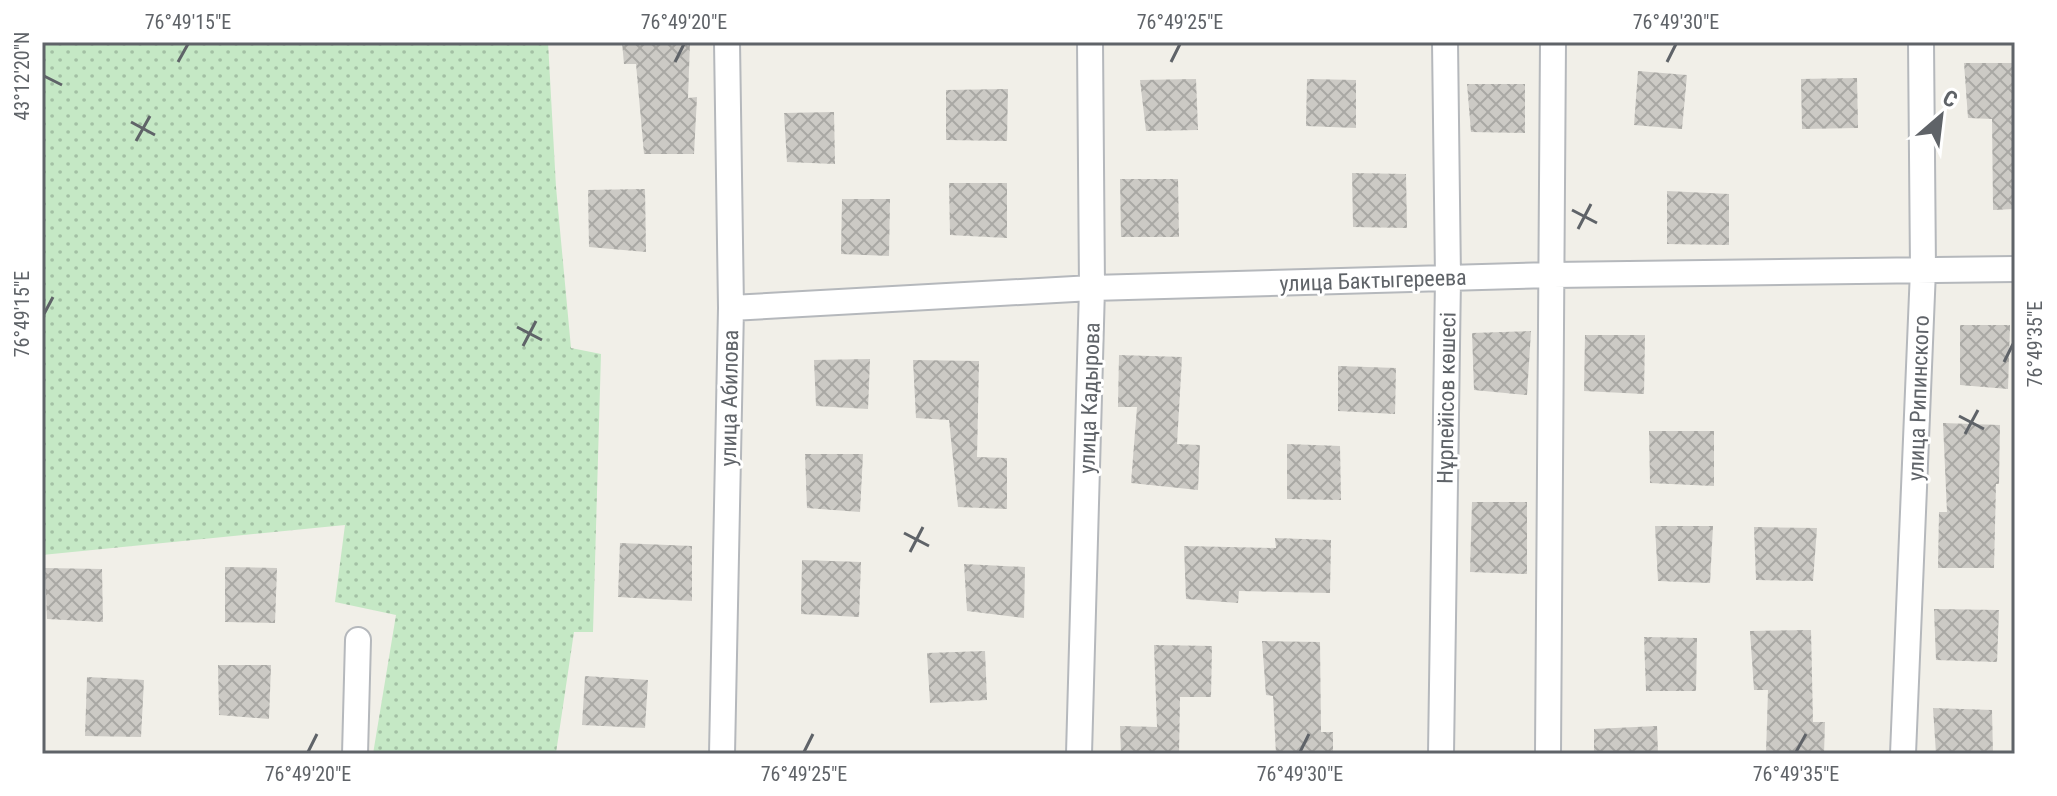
<svg xmlns="http://www.w3.org/2000/svg" width="2057" height="796" font-family="'Roboto Condensed',sans-serif">
  <defs>
    <pattern id="grass-dots" width="8" height="8" patternUnits="userSpaceOnUse" patternTransform="scale(2)"><rect width="8" height="8" fill="#c5e8c5"/><path d="M2 2h.1M6 6h.1" fill="none" stroke="#a3c0a4" stroke-width="1.8" stroke-linecap="round"/></pattern>
    <pattern id="building-cross-hatch" width="8" height="8" patternUnits="userSpaceOnUse" patternTransform="scale(2)"><rect width="8" height="8" fill="#cccac5"/><path d="M0 0l8 8M0 8l8-8" fill="none" stroke="#a9a8a4"/></pattern>
  </defs>
  <rect width="100%" height="100%" fill="#f1efe8"/>
  <path fill="url(#grass-dots)" d="M42 42H548L556 187 571 348 601 354 593 632H574L556 753 373 754 396 615 335 602 345 525 42 555Z"/>
  <path fill="url(#building-cross-hatch)" d="M622 42H690L688 98 697 97 694 154H644L636 64H624Z
    M1964 63H2015V209L1993 210 1992 119 1968 118Z
    M1638 71 1687 75 1682 129 1634 125Z
    M1857 78 1858 128 1802 129 1801 79Z
    M1196 79 1198 130 1146 131 1140 80Z
    M1307 79 1356 80V128L1306 126Z
    M1467 84H1525V133L1471 132Z
    M1008 89 1007 141 946 140V90Z
    M834 112 835 164 787 162 784 113Z
    M1352 173 1406 174 1407 228 1353 227Z
    M1120 179H1178L1179 237H1121Z
    M949 183H1007V238L950 235Z
    M645 189 646 252 589 247 588 190Z
    M1667 191 1729 194V245L1667 244Z
    M842 199H890L889 256 841 254Z
    M1960 325H2010L2008 389 1960 385Z
    M1531 331 1527 395 1474 390 1472 333Z
    M1585 335H1645L1644 394 1584 391Z
    M1119 355 1182 357 1177 444 1200 445 1198 490 1131 483 1137 407H1118Z
    M870 359 868 409 816 406 814 360Z
    M913 360 979 361 977 457 1007 458V509L958 507 949 420 916 418Z
    M1338 366 1396 368 1395 414 1338 411Z
    M1943 423 2000 425 1999 484H1996L1994 568H1938L1939 512H1947Z
    M1649 431H1714V486L1650 483Z
    M1287 444 1340 446 1341 500 1287 499Z
    M805 454H863L860 512 807 508Z
    M1472 502H1527V574L1470 572Z
    M1655 526H1713L1710 583 1658 581Z
    M1754 527 1817 528 1813 581 1756 580Z
    M1275 538 1331 540 1330 593 1239 591 1238 603 1186 599 1184 546 1276 548Z
    M620 543 692 546V601L618 597Z
    M802 560 861 562 859 617 801 614Z
    M964 564 1025 567 1024 618 967 611Z
    M225 567 277 568 275 623 225 622Z
    M45 568 102 569 103 622 47 619Z
    M1934 609 1999 610 1997 662 1936 660Z
    M1811 630 1813 722H1825L1824 754H1766L1768 690H1754L1750 631Z
    M1644 637 1697 638 1696 691H1646Z
    M1262 641 1320 642 1321 732H1333V754H1276L1273 696 1266 695Z
    M1154 645 1212 646 1211 697H1180L1179 754H1121L1120 726 1157 727Z
    M985 651 987 700 930 703 927 653Z
    M218 665H271L269 719 219 715Z
    M585 676 648 680 645 728 582 725Z
    M87 677 144 680 141 737 85 736Z
    M1933 708 1992 710 1993 754H1936Z
    M1657 726 1658 754H1594V729Z"/>
  <g fill="none" stroke-linecap="round" stroke-linejoin="round">
    <g stroke="#b5b8bc" stroke-width="28">
      <path id="minor" d="M731 308 1092 288 1553 275 2015 269
        M355 754 358 640
        M722 754 731 308 727 42
        M1079 754 1092 288 1090 42
        M1441 754 1448 278 1445 42
        M1548 754 1553 42
        M1903 754 1923 270 1921 42"/>
    </g>
    <use href="#minor" stroke="#fff" stroke-width="24"/>
  </g>
  <path fill="none" stroke="#5f6368" stroke-width="3" d="M178 62 188 44M675 62 684 44M1171 62 1180 44M1667 62 1676 44M44 76 62 85M131 122 155 135M136 141 150 116M1572 210 1597 223M1578 229 1591 204M44 314 53 297M517 327 542 340M523 346 536 321M2004 362 2013 344M1959 416 1984 429M1965 434 1978 410M904 533 929 546M910 552 923 527M308 752 317 734M804 752 813 734M1300 752 1309 734M1796 752 1806 734"/>
  <g text-anchor="middle" stroke-width="6" stroke-linejoin="round" paint-order="stroke">
    <g font-size="22" fill="#5f6368" stroke="#fff">
      <text transform="translate(1373 280) rotate(-2)" y="8">улица Бактыгереева</text>
      <text transform="translate(729 398) rotate(-89)" y="8">улица Абилова</text>
      <text transform="translate(1089 398) rotate(-88)" y="8">улица Кадырова</text>
      <text transform="translate(1446 398) rotate(-89)" y="8">Нұрпейісов көшесі</text>
      <text transform="translate(1918 398) rotate(-88)" y="8">улица Рипинского</text>
    </g>
  </g>
  <rect width="2057" height="796" fill="none" stroke="#ffffff" stroke-width="88"/>
  <g transform="translate(1941 116) rotate(28)" stroke="#ffffff" stroke-width="6" paint-order="stroke">
  <path d="M0-6L14 30L0 20L-14 30Z" fill="#5f6368"/>
  <text y="-12" font-size="22" font-weight="bold" text-anchor="middle" fill="#5f6368">С</text>
  </g>
  <rect x="44" y="44" width="1969" height="708" fill="none" stroke="#5f6368" stroke-width="3"/>
  <g font-size="20" text-anchor="middle" fill="#5f6368">
    <text x="188" y="29">76°49'15"E</text>
    <text x="684" y="29">76°49'20"E</text>
    <text x="1180" y="29">76°49'25"E</text>
    <text x="1676" y="29">76°49'30"E</text>
    <text transform="translate(22 76) rotate(-90)" y="7">43°12'20"N</text>
    <text transform="translate(22 314) rotate(-90)" y="7">76°49'15"E</text>
    <text transform="translate(2035 344) rotate(-90)" y="7">76°49'35"E</text>
    <text x="308" y="781">76°49'20"E</text>
    <text x="804" y="781">76°49'25"E</text>
    <text x="1300" y="781">76°49'30"E</text>
    <text x="1796" y="781">76°49'35"E</text>
  </g>
</svg>
